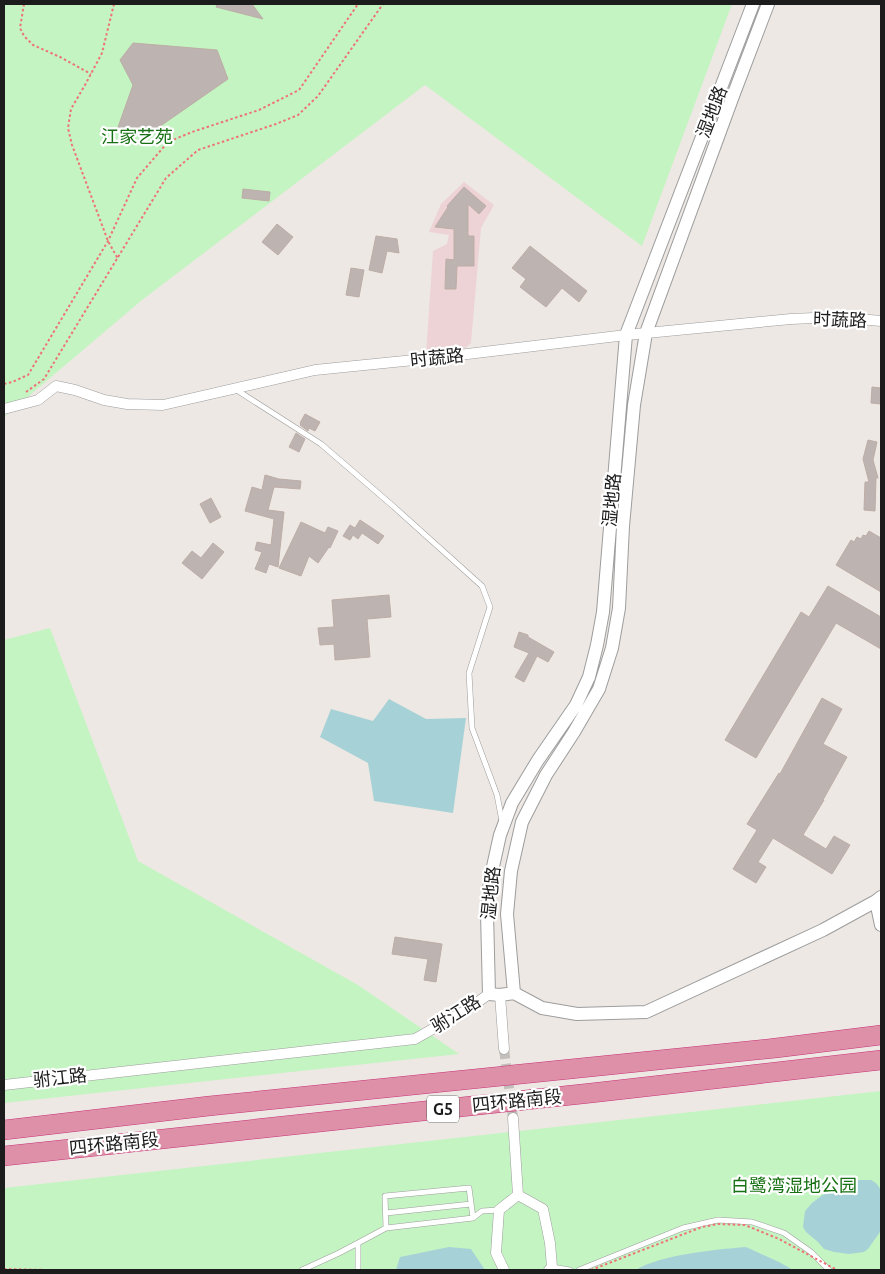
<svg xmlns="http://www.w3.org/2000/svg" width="885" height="1274" font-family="Ubuntu,'Noto Sans SC',sans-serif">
  <rect width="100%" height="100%" fill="#ede8e3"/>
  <path fill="#edd3d5" d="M464 182 494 205 481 228 471 343 459 353 426 355 433 251 447 244 449 235 429 232 441 204Z"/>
  <path fill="#c4f4c2" d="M4 4H732L642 246 425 85 142 300 4 417Z
    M50 628 138 861 358 985 459 1054 4 1103V640Z
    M881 1091V1270H4V1188Z"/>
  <path fill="#a6d2d7" d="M389 699 426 719 466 718 453 813 374 801 368 763 320 737 331 709 373 721Z
    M857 1180H871L876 1183 879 1187 881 1190V1227L880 1232 868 1249 864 1252 849 1254 834 1252 824 1249 818 1242 806 1232 803 1227 805 1211 812 1203 832 1188Z
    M449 1247 471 1249 485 1270H396L400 1257Z
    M746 1247 779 1262 793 1270H635C664 1254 712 1250 746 1247Z"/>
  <path fill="#bdb3b0" stroke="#bdada6" d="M217 4H252L263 19 216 7Z
    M133 43 217 50 228 79 146 136 117 130 133 85 120 60Z
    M464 187 486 206 479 214 468 204V236H474V266H457L456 289H445L446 259 454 260V229L435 227 448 207 447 206Z
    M243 189 270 192 269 201 242 198Z
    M277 224 293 237 278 255 262 242Z
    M376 236 397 239 399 253 387 251 382 273 369 270Z
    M530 246 587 291 579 302 562 288 546 307 520 287 526 279 512 268Z
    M351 268 364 270 359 297 346 295Z
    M872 387 881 388V404L871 403Z
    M305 414 320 422 315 431 309 428 308 431 300 425 301 424 300 423Z
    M296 433 305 439 299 452 289 447Z
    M868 440 877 442 873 460 878 478H876L875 511 864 510 865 482H869L863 459Z
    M265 475 279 479 301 481 300 489 274 487 268 510 284 512 278 567 269 564 266 573 255 569 262 552 255 550 257 542 271 545 274 519 245 511 252 487 262 490Z
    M211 498 221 517 210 523 200 504Z
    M360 520 384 536 378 544 362 533 358 539 353 535 350 540 343 536 350 525 355 528Z
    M301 522 325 533 328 527 338 531 330 548 329 547 318 563 309 556 301 576 279 568Z
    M869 531 881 538V592L836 565 851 540 854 542 857 537 861 539 863 535 866 536Z
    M213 543 224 552 202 579 182 563 192 551 201 558Z
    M828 586 881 617V649L836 623 756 758 725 740 801 612 809 617Z
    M389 595 391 617 367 619 370 657 335 660 334 644 320 645 318 628 334 627 332 600Z
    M519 632 528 635V637L554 652 548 662 537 656 524 682 515 677 529 653 514 647Z
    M822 698 842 709 823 744 847 757 823 800H824L803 835 826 849 834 836 850 845 832 874 773 838 758 862 766 867 756 883 733 869 757 830 747 824 779 773 780 774Z
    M395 937 442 944 436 982 424 980 428 959 392 954Z"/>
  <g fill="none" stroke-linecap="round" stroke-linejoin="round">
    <path stroke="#c3bfbb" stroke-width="10" stroke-dasharray="10 5" stroke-linecap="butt" d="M504 1049 513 1118"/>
    <g stroke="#9d9d9d" stroke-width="6">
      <path id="service" d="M235 389 321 444 393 506 482 586 490 607 469 673 472 728 497 795 502 821
        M386 1213 471 1204
        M386 1228 385 1196 469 1188 473 1218
        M552 1267 570 1270
        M302 1270 339 1253 358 1243
        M358 1270V1243L386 1228 473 1218 482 1211 499 1210
        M579 1270 683 1228 718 1220 752 1222 784 1233 811 1252 829 1270"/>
    </g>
    <g stroke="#9d9d9d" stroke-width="11">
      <path id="minor" d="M4 409 38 400 56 386 75 390 104 400 127 404 163 405 315 370 434 358 626 335 791 319 837 317 881 321
        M500 995 504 1049
        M4 1085 415 1039 468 1009 489 994
        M513 1118 518 1195
        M518 1195 543 1209 550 1243 552 1267 549 1270
        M504 1270 496 1253 499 1210 518 1195"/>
    </g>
    <g stroke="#9d9d9d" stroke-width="14">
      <path id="tertiary" d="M753 4 626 335 603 612 597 645 589 677 576 705 538 760 512 803 500 835 490 880 487 913 489 994 500 995 514 993 542 1008 577 1014 646 1012 823 930 876 901 881 897
        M876 901 881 925
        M514 993 507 914 511 871 522 822 546 775 574 732 599 689 612 648 619 608 623 526 634 405 646 333 733 96 768 4"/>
    </g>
    <g stroke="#c93278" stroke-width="20">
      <path id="motorway" d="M4 1130 209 1106 776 1048 881 1035
        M4 1156 591 1093 881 1060"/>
    </g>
    <path stroke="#ee7375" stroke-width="2" stroke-dasharray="2.5 2.5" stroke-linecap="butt" d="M24 4 20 28 24 36 33 45 60 57 91 74
      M114 4 102 53 85 85 71 109 68 128 72 145 108 241 118 259
      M4 384 12 382 28 375 108 241 137 178 168 142 192 132 259 110 299 90 358 4
      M26 392 44 379 166 178 198 150 276 124 298 115 318 96 383 4
      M4 1269 47 1270"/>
    <use href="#service" stroke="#fff" stroke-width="5"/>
    <use href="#minor" stroke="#fff" stroke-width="10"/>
    <use href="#tertiary" stroke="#fff" stroke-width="12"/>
    <use href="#motorway" stroke="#de90a8" stroke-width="19"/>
    <path stroke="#ee7375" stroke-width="2" stroke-dasharray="2.5 2.5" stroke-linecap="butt" d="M591 1270 702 1227 718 1224 745 1225 779 1239 837 1270"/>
  </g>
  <g text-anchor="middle" stroke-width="4.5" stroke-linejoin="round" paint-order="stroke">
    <rect fill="#fff" stroke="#606060" stroke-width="1" x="427" y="1095.5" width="32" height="27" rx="4"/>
    <g font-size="16" font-weight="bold" fill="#1c1c1c">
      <text x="443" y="1115">G5</text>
    </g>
    <g font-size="18" fill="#1c1c1c" stroke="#fff">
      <text transform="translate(712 112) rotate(-69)" y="6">湿地路</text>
      <text transform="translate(840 320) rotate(2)" y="6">时蔬路</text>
      <text transform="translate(437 358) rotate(-6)" y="6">时蔬路</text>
      <text transform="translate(612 500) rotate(-85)" y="6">湿地路</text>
      <text transform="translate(491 893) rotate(-84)" y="6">湿地路</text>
      <text transform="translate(456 1014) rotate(-32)" y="6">驸江路</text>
      <text transform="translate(60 1078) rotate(-6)" y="6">驸江路</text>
      <text transform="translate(517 1101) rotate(-6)" y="6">四环路南段</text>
      <text transform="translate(114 1144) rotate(-6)" y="6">四环路南段</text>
    </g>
    <g font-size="18" fill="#187114" stroke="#fff">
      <text x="137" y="143">江家艺苑</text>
      <text x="794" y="1192">白鹭湾湿地公园</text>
    </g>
  </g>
  <rect width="885" height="1274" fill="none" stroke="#1c1c1c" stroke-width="10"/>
</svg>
